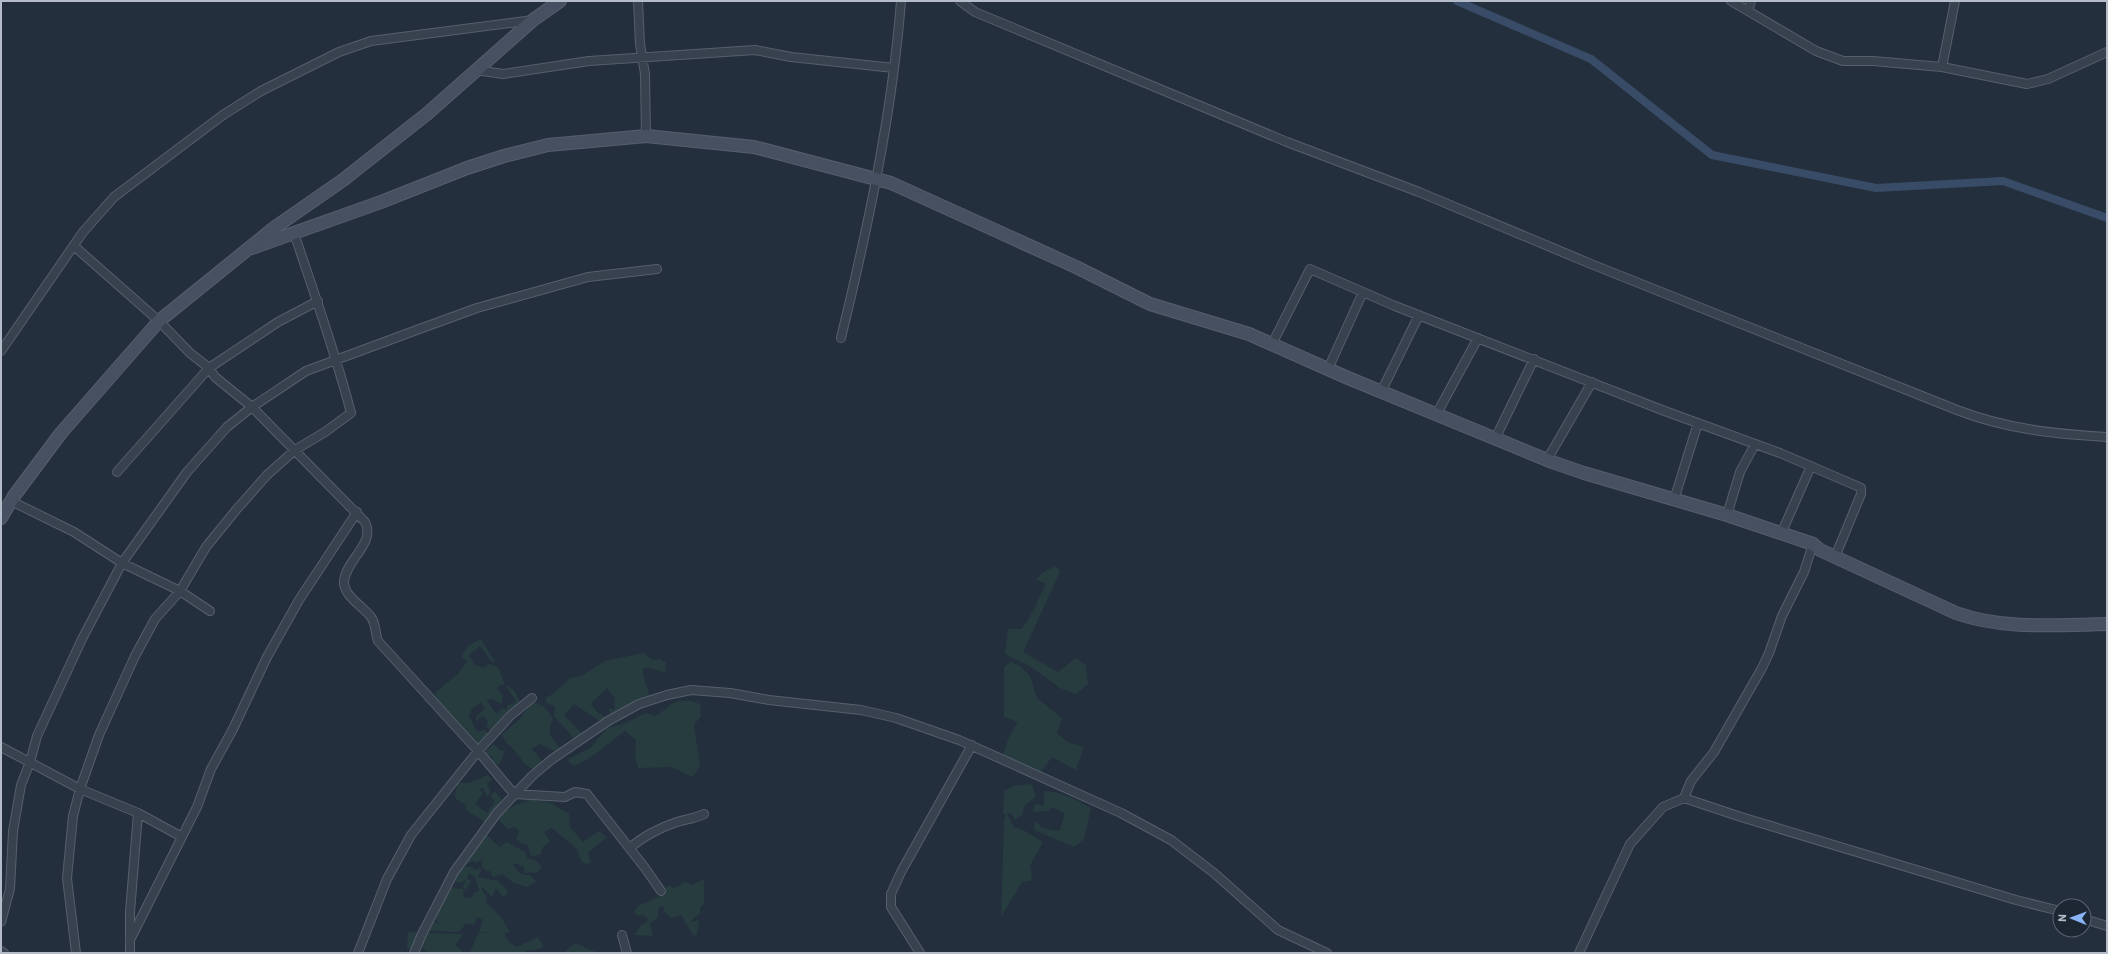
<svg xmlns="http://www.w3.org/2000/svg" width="2108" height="954" font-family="'IBM Plex Sans',sans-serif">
  <rect width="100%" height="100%" fill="#242f3e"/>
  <path fill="#263c3f" d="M1056 566 1060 572 1023 652 1058 672 1076 658 1086 665 1088 684 1076 694 1060 688 1031 667 1005 654 1008 629H1022L1032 613 1046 584 1036 579 1043 572Z
    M481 639 495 662H492L480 646 469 655 475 665 484 668 489 664 497 666C501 672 501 678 505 684L499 686 497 689 503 696 501 704 492 699 487 700 496 714 503 708 507 710V705L513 704 516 701 507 688 508 685 515 692 522 705 492 732 486 726 488 721 483 716 476 721V717L485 708 481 702 472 709 468 716C473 720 473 727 478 732L484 730 493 736 474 750 434 694 459 673 467 661 461 656 468 646Z
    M643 653 653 660 660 659 666 663 665 673 651 668H643V675L651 700 613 718 608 709H615L614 697 607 688 591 703 597 712 605 717 608 721H600L574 704 564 715 582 734 577 742 554 716 555 706 548 704 545 698 553 694 570 678 583 675 605 661Z
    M1011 662 1020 666 1030 676 1037 698 1062 718 1057 733 1067 742 1084 747 1076 770 1052 757 1039 775 1002 758 1009 737 1018 722 1004 717V667Z
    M678 701H691L700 704 701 716 694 725 700 766 693 777 671 767 638 768 635 757 636 740 625 731 591 757 574 766 567 760 590 748 607 728 623 724 646 713 655 716C664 712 668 704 678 701Z
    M532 702C544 705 548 709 553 720 545 733 553 739 561 749L557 752 540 744 532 749 542 761 535 770C524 766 521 758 514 750 509 744 504 743 502 734L519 720Z
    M494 744 499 750 505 751 499 765 492 762 493 757 487 755 479 757Z
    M488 775 492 780 487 783 491 792 487 797 483 788 479 789 483 793 475 804 487 813 495 801 490 796 495 791 503 802 488 824 466 810V805L456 799 455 794 458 783H469Z
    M1032 784 1036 797 1025 805 1022 815 1015 820 1011 813 1007 814 1014 827 1025 831 1043 842 1030 866 1032 873 1031 881 1022 882 1001 917 1004 820 1006 814H1003L1004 791 1014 786Z
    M1044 791C1061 791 1076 800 1091 808L1084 839 1074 847 1034 830 1035 821 1043 828 1059 831 1065 814 1052 807 1049 811 1033 812 1035 804 1044 806Z
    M530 799 551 803 569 814 570 827 583 842 599 831 607 837 588 853 591 862 587 864 582 862 576 848 552 828 544 832 550 842 543 847 540 855 531 856 527 844H522L516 839 519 831 515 827 508 829 498 819 503 811Z
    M486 834 499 847 507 842 525 852 527 858 537 861 542 867 537 873 529 872 525 874 523 866 512 863C518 872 519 875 530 875L536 882 527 887 514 883 502 874 493 877 490 871H486L482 867V859L476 863 473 861 466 865 465 862Z
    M462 866 471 867 476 870 480 867 481 870 478 877 498 881 508 891 504 898 496 888 492 897 481 886 483 892 487 897 486 902 501 917 510 932 504 933 510 943 517 947 538 937 544 947 535 950H526L527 953H470L478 933 491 932H479L483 920 477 917 475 924H466L458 932 428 931 433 921 439 924 436 917 448 887 464 889 463 897 472 898 473 893 479 891 475 877 471 874H468L467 878 471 881 466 890 463 887 466 880 460 883 453 881Z
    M704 879V904L700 907V913L691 921 692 922 699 920 697 935 694 936 681 915 671 918 665 913 663 906 658 908V917L650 924 653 936 635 935 640 926 649 920 643 915 637 916 634 911 638 906 664 894 666 887 669 885 674 888 685 882 692 885Z
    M408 932 463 934 455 945 464 953H430L421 947 407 949Z
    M575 943 598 953H563Z"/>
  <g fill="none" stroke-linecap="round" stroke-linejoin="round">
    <path stroke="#394c67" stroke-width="8" d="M1457 1 1591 59 1712 155 1876 188 2003 181 2107 218"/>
    <g stroke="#565f6c" stroke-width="10">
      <path id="street" d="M638 1 640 44 645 74 646 136
        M960 1 975 12 1287 142 1419 192 1591 264 1957 410C2006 429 2055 434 2107 437
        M1731 1 1816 51 1843 61H1873L1942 67 2027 84 2048 79 2107 52
        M1748 11 1751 1
        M1942 67 1955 1
        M476 70 503 74 589 61 755 50 791 57 894 68
        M74 246 159 321 190 353 209 368 215 377 252 407 365 522C376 543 346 560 344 581 343 596 363 606 371 617 376 624 375 633 378 641L478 751 514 794 565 797 575 792 587 794 645 868 661 891
        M841 338C868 227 892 115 901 1
        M1272 344 1310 269 1395 306 1662 410 1780 453 1857 486 1861 488V494L1835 557
        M1 351 83 232 114 197 223 115 261 91 339 52 371 41 533 20
        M1328 369 1363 292
        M1381 392 1419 315
        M1436 415 1478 338
        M1495 439 1534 359
        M1547 460 1592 382
        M117 472 209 368 278 322 318 301
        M1674 500 1698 423
        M11 501 74 532 122 563 180 591 210 611
        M1727 515 1740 472 1755 444
        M1781 534 1811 466
        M1 747 80 789 138 813 130 912V937
        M1684 798 1741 817 2016 900 2060 911
        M138 813 182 837
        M630 848C642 837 661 827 677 822 687 819 693 819 704 814
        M2084 919 2107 926
        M1 922 10 889 13 831 21 785 30 762 37 736 82 639 122 563 187 472 227 427 252 407 306 371 414 331 477 308 588 277 657 269
        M622 935 627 953
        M1 951 4 953
        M76 953 67 878 73 816 80 789 99 735 135 656 155 619 180 591 206 547 236 510 267 475 295 450 325 432 351 413C335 351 314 293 294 233
        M130 953V940L197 807 211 769 233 729 267 657 299 600 357 512
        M358 953 387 879 411 835 478 751 510 716 532 698
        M414 953 422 934 454 872 497 813 532 776 551 760 608 721 639 704 667 695 691 690 730 693 769 700 861 710 896 718 959 740 1121 813 1171 840 1214 873 1278 930 1327 953
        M920 953 891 907V894L901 872 972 745
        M1579 953 1630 844 1663 807 1684 798 1691 781 1714 752 1762 668 1769 653 1782 616 1804 572 1813 544"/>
    </g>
    <g stroke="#565f6c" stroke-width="14">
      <path id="secondary" d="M252 248 381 202 467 168 504 156 548 145 646 136 754 147 891 183 1076 267 1150 304 1249 334 1348 378 1552 462 1584 473 1727 515 1813 544 1820 550 1956 613C2004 630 2056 625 2107 624
        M1 518 14 496 61 433 159 321 274 228 343 180 428 113 533 20 560 1"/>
    </g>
    <use href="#street" stroke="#38414e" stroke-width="8"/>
    <use href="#secondary" stroke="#465061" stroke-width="12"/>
  </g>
  <rect width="2108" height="954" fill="none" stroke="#b4bcc9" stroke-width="4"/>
  <g transform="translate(2072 918) rotate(271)"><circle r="19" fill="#1d2633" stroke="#59626f"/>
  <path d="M0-3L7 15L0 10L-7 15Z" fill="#8ab4f8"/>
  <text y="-6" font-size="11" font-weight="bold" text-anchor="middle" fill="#b4bcc9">N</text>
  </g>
</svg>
